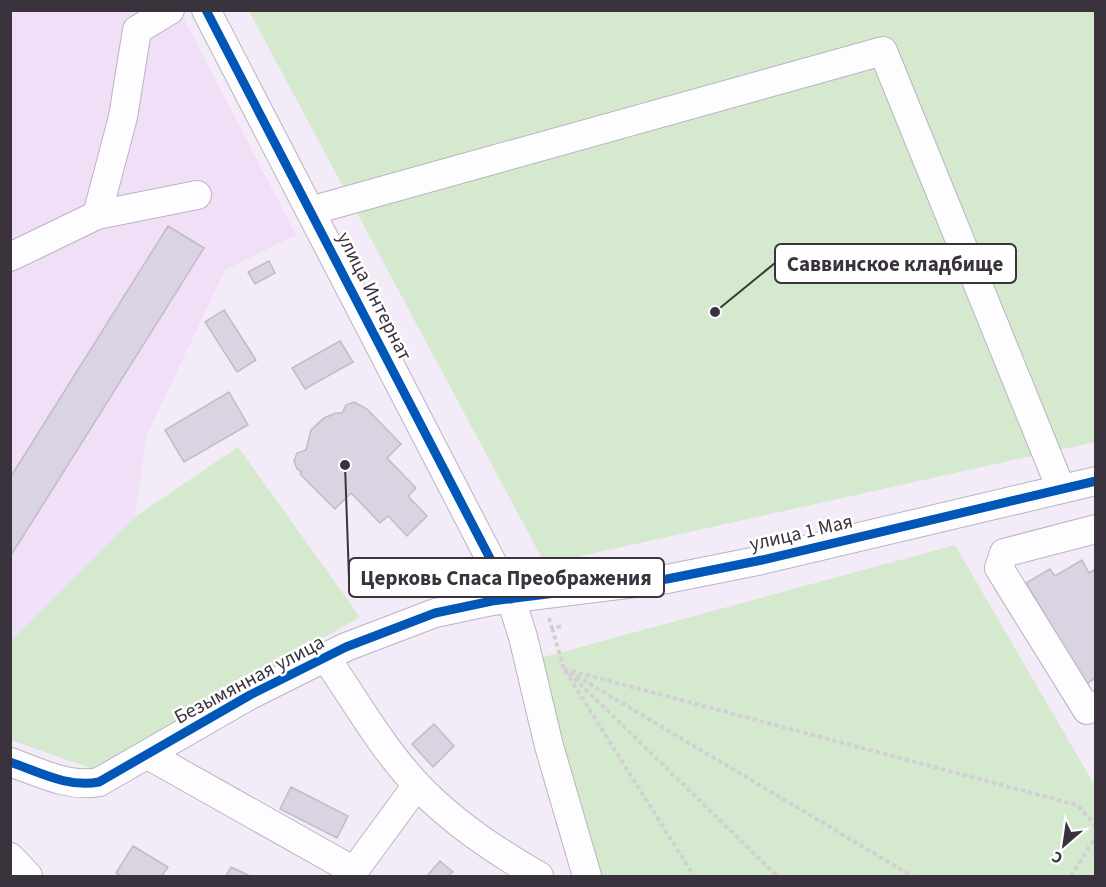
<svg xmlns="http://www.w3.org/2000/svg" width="1106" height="887" font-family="'Source Sans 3',sans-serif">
  <rect width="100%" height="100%" fill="#f4ebf8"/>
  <path fill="#f1dff8" d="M11 11H180L296 235 225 270 146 437 135 517 11 641Z"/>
  <path fill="#d4e9ce" d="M249 11H1095V442L545 564Z
    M238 447 360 617 93 769 11 740V641L135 517Z
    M955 545 1095 786V876H587L529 661Z"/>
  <path fill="#d9d3e2" stroke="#c0bbc7" stroke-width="1.5" d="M168 226 204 248 10 557V478Z
    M269 261 275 273 255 284 248 272Z
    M224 310 256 360 237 372 205 322Z
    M340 341 353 362 305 389 292 368Z
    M229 392 248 425 184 462 165 430Z
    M354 402 367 409 401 444 387 458 416 488 408 496 427 516 407 536 388 516 380 523 351 493 335 509 300 474 302 472 297 469 294 461 297 453 306 450 311 430 324 418 336 413H342L346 405Z
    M1082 560 1089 573 1096 569V678L1086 684 1026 583 1050 569 1055 576Z
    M434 724 454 746 433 767 412 744Z
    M291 787 348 816 337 838 280 809Z
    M133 846 168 867 162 876H122L116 873Z
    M440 861 453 872 448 876H427Z
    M231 867 250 876H226Z"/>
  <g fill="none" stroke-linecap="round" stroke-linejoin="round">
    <g stroke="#bbb3be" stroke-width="30">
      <path id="minor" d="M206 10 511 599 523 637 549 746 587 876
        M310 211 883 51 1061 489
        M97 215 123 117 137 30 170 10
        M10 257 97 215 197 195
        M1096 529 1004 553 999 568 1087 710 1096 705
        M326 658C355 700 382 748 417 785 452 822 495 851 539 876
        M148 755 354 871 417 785
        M10 762C39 772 68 788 99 782L250 695 346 647 435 613 492 601 667 579 762 560 1096 481
        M10 857 28 876"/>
    </g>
    <path stroke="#d3cfd4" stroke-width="4" stroke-dasharray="4.5 3" stroke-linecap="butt" d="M549 618 552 628 563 626
      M552 628 564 669 694 876
      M564 669 1077 805 1096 826
      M570 672 912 876
      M569 673 777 876
      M1071 876 1096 836"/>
    <use href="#minor" stroke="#fdfcfe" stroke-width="28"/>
    <g stroke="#fff" stroke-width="13">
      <path id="cycleway" d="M206 10 511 599
        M10 762C39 772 68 788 99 782L250 695 346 647 435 613 492 601 667 579 762 560 1096 481"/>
    </g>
    <use href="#cycleway" stroke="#0057b8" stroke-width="9"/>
  </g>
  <g text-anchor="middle" stroke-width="5" stroke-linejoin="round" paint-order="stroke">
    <g font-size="20" fill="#3a333e" stroke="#fff">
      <text transform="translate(375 296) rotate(63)" y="7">улица Интернат</text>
      <text transform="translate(801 532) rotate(-13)" y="7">улица 1 Мая</text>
      <text transform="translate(249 679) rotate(-28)" y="7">Безымянная улица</text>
    </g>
  </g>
  <path fill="none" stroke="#3a333e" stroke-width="2" d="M715 312L775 263M345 465L349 578"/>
  <g fill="#3a333e" stroke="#fff" stroke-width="2">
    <circle cx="715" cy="312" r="6"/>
    <circle cx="345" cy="465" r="6"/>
  </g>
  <g fill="#fff" stroke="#3a333e" stroke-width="2">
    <rect x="775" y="244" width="241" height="39" rx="6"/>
    <rect x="349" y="558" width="315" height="39" rx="6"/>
  </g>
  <g font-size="21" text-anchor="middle" font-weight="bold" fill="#3a333e">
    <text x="895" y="271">Саввинское кладбище</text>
    <text x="506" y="585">Церковь Спаса Преображения</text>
  </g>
  <rect width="1106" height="887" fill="none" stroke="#3a333e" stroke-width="24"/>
  <g transform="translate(1064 845) rotate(209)" stroke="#ffffff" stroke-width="4.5" paint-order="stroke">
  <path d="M0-4.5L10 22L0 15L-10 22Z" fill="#3a333e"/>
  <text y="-9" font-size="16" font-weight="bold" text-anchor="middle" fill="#3a333e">С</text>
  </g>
</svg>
